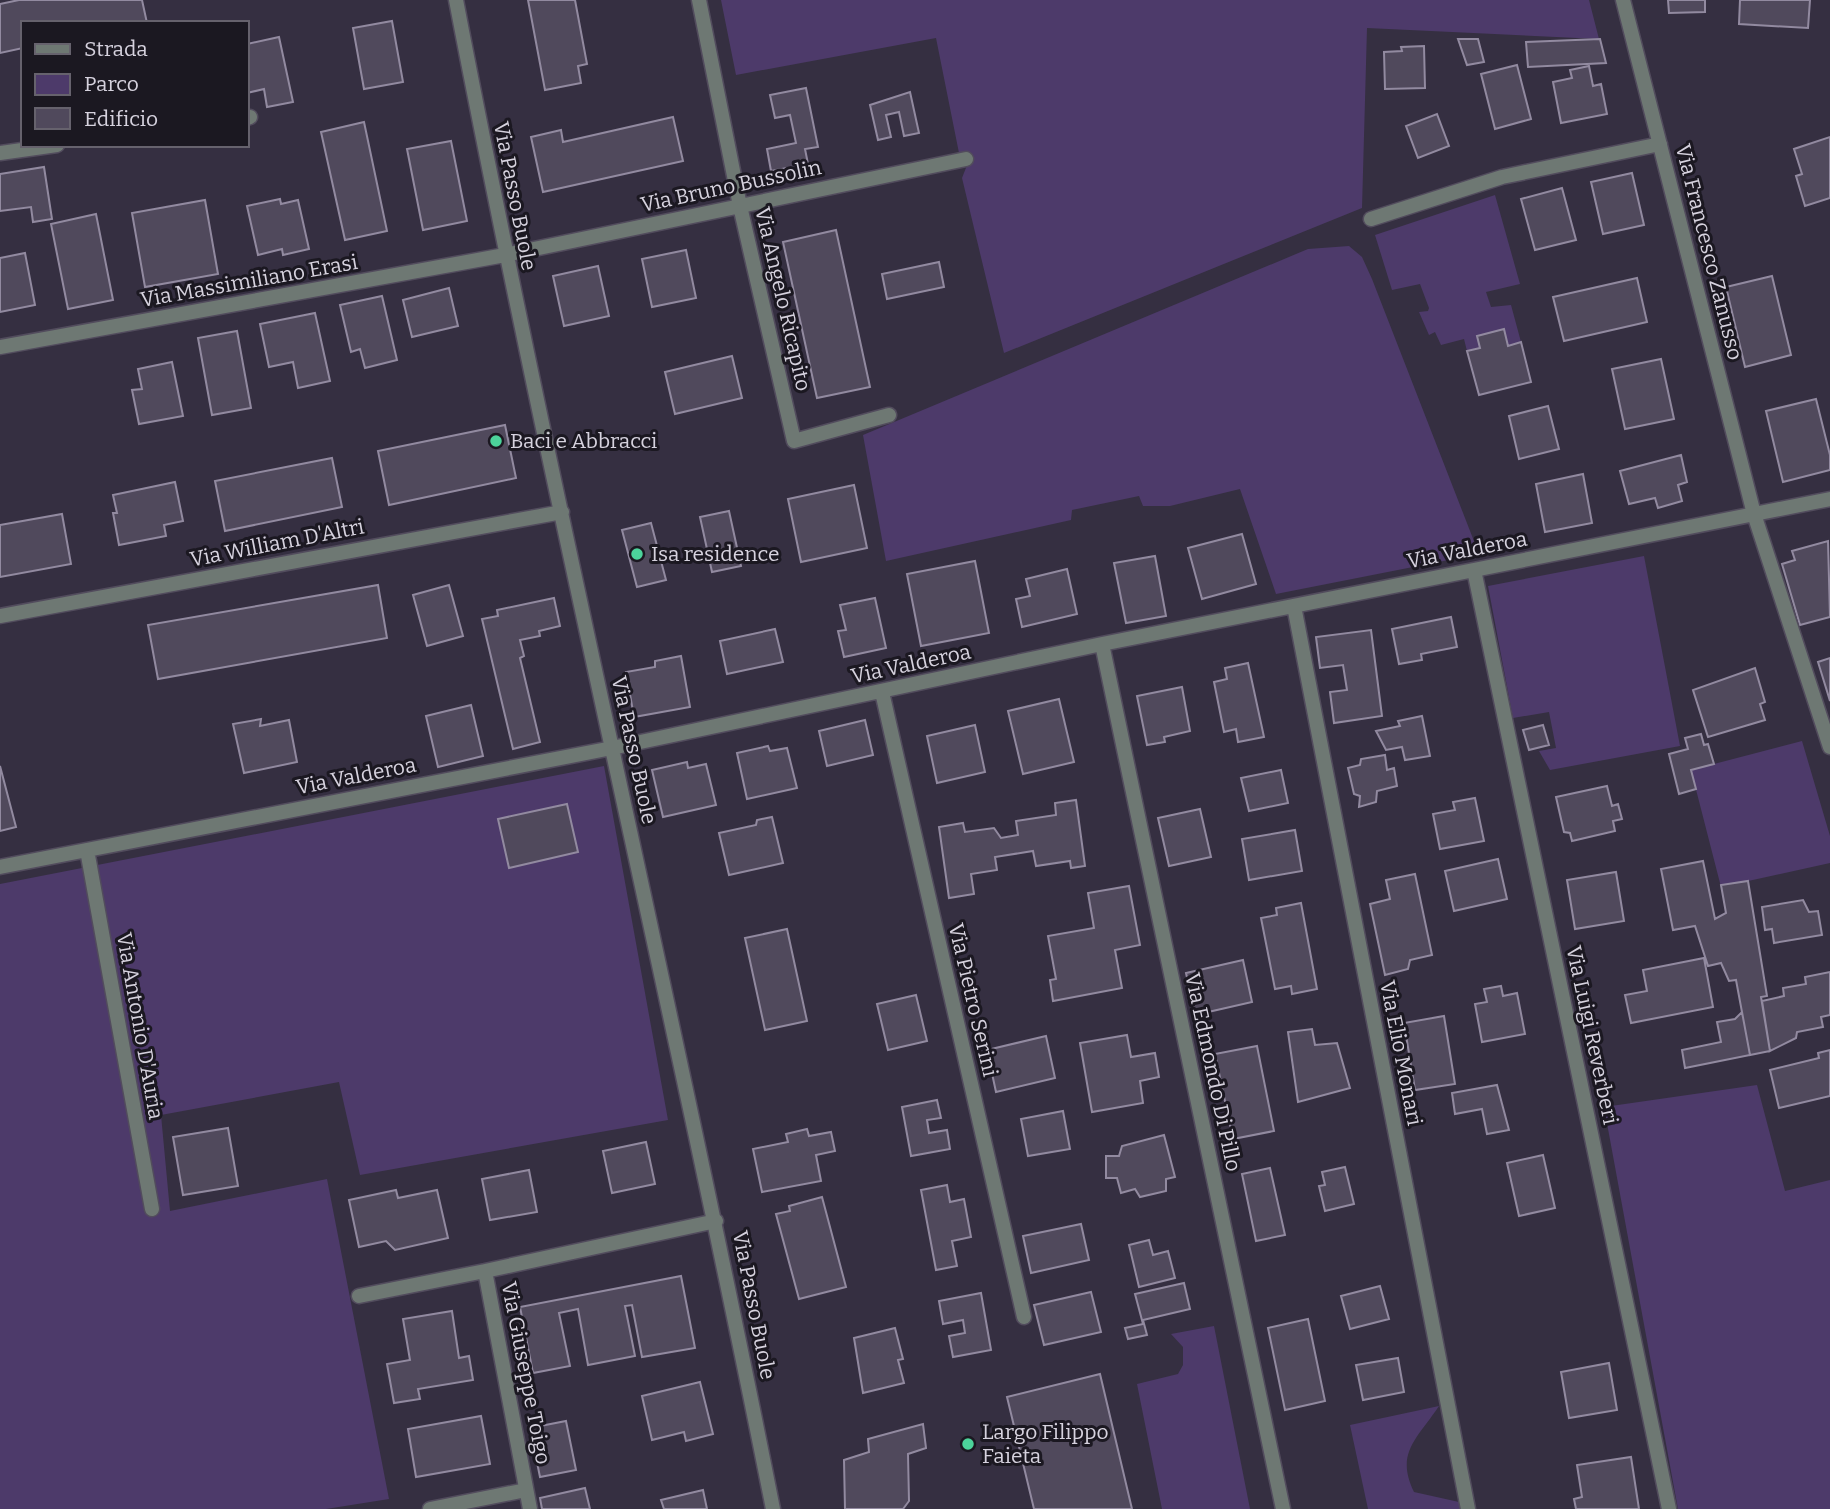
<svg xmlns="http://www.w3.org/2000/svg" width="1830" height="1509" font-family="Bitter,serif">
  <rect width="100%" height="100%" fill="#352f41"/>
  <path fill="#4d3a6a" d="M721 0H1589L1599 39 1367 28 1362 208 1004 353 962 178 971 155 959 153 936 38 736 75Z
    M1495 195 1520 284 1486 292 1491 307 1511 305 1521 342 1508 346 1504 330 1477 336 1480 348 1467 351 1464 339 1441 345 1435 332 1429 335 1419 312 1428 311 1429 308 1420 284 1392 290 1375 235Z
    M1349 246 1362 257 1372 279 1479 554 1276 594 1240 489 1170 506H1143L1139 496 1072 510 1071 520 886 561 863 435 1308 249Z
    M1644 556 1680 746 1550 770 1539 751 1556 748 1549 712 1513 718 1488 586Z
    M1802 741 1830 836V863L1721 887 1691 770Z
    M604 766 668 1120 360 1175 339 1082 161 1115 170 1211 327 1179 389 1499 326 1509H0V884Z
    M1757 1085 1785 1191 1830 1180V1509H1678L1604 1107Z
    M1214 1326 1250 1509H1162L1137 1384 1178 1374 1183 1365V1347L1171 1334Z
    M1439 1406C1417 1439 1395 1453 1414 1492L1459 1502 1460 1509H1368L1350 1425Z"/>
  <path fill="#50495c" stroke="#928aa0" stroke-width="2" d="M19 0H142L147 23H23V48L0 53V4Z
    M528 0H575L587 64 578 66 581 83 545 90Z
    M1668 0H1705V12L1669 13Z
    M1740 0H1810L1808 28 1739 24Z
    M392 21 403 82 364 89 353 28Z
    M279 37 293 102 267 107 264 89 247 93V44Z
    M1458 39H1478L1484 62 1467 65Z
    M1600 39 1606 63 1528 67 1526 42Z
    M1424 46 1425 88 1385 89 1384 52 1402 51 1401 47Z
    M1517 65 1531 119 1495 129 1481 74Z
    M1589 66 1593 86 1601 84 1607 114 1561 123 1553 82 1572 78 1570 70Z
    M806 88 818 147 805 149 808 164 771 171 767 149 796 143 790 115 775 118 770 95Z
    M910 92 919 133 904 136 899 112 886 115 891 137 878 140 870 105Z
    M1437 114 1449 146 1418 158 1406 126Z
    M673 117 683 161 543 192 531 137 561 130 563 142Z
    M364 122 387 231 345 240 321 132Z
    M1830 137V198L1805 206 1796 176 1802 174 1794 149Z
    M451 141 467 221 423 230 407 149Z
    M44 167 52 219 33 222 31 207 0 211V174Z
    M1632 173 1644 225 1603 234 1591 182Z
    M1562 188 1576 240 1535 250 1521 199Z
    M280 199 281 204 298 200 309 249 283 255 282 249 258 255 247 206Z
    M205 200 218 274 145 287 132 213Z
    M96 214 113 300 68 309 51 224Z
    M836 230 870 387 817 398 783 242Z
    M686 250 696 298 652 307 642 259Z
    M25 253 35 305 0 312V258Z
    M939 262 944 287 887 299 882 274Z
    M598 266 609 316 564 326 553 276Z
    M1772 276 1791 355 1745 367 1726 287Z
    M1637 278 1647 322 1564 341 1553 297Z
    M449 288 458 326 412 337 403 300Z
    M382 296 397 360 365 368 360 349 351 352 340 305Z
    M315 313 330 381 298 388 293 362 269 367 260 324Z
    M1504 329 1508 346 1521 342 1531 382 1479 395 1467 351 1480 348 1477 336Z
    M237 331 251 408 212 415 198 338Z
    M732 356 742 398 675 414 665 372Z
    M1661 359 1674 419 1625 429 1612 369Z
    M172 362 183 416 139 424 132 390 142 389 138 369Z
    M1816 399 1830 455V470L1783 482 1766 411Z
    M1548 406 1559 449 1519 459 1509 416Z
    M505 425 516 478 389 505 378 451Z
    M1681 455 1687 482 1678 485 1682 501 1658 508 1655 498 1629 504 1620 471Z
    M332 458 342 507 225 531 215 481Z
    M1583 474 1592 523 1545 532 1536 484Z
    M175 482 183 521 164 525 166 536 119 545 113 513H117L113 495Z
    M854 485 867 548 801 562 788 499Z
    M729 511 741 566 712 572 700 517Z
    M62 514 71 564 0 577V525Z
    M651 523 666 580 637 587 622 530Z
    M1242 534 1256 584 1202 599 1188 548Z
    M1828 541 1830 617 1800 625 1782 564 1795 560 1792 551Z
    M1155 556 1166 616 1126 623 1114 563Z
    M975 561 989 633 921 646 907 574Z
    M1067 569 1077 614 1022 627 1016 599 1030 596 1026 579Z
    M378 585 387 638 158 679 148 625Z
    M449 585 463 636 427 646 413 595Z
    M554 598 560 626 539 631 540 636 520 640 524 656 520 658 540 742 513 749 482 619 498 616 497 610Z
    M875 598 886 648 844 657 838 631 846 630 840 605Z
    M1451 617 1457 647 1421 654 1422 660 1399 664 1392 629Z
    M775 629 783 662 727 674 720 641Z
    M1371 630 1382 716 1334 723 1330 692 1347 690 1343 665 1320 668 1316 637Z
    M681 656 690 707 634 717 626 672 655 667V661Z
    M1830 658V701L1818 662Z
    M1248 663 1264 737 1238 742 1236 729 1224 732 1214 682 1227 679 1225 668Z
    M1755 668 1765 702 1760 704 1765 720 1708 737 1693 690Z
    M1182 687 1190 731 1164 737 1165 742 1147 745 1137 696Z
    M1059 699 1074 762 1023 774 1008 711Z
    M471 705 483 756 438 767 426 716Z
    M1422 716 1430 756 1405 760 1402 747 1386 750 1376 731 1400 726 1398 721Z
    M261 719 260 726 289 720 297 762 244 773 233 724Z
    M865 720 873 755 827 766 819 731Z
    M975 725 985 772 937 783 927 736Z
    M1543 725 1549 745 1529 750 1523 730Z
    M1701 734 1704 745 1708 744 1714 764 1691 770 1696 789 1679 794 1669 754 1688 749 1685 738Z
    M768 746 770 751 787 748 797 788 747 799 737 753Z
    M1385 755 1387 770 1394 768 1397 786 1377 791 1376 802 1359 807 1360 796 1354 794 1348 768 1360 765 1361 759Z
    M687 762 688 768 706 764 716 805 663 817 652 770Z
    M0 766 16 827 0 831Z
    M1281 770 1288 803 1249 811 1241 778Z
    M1607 786 1612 806 1618 804 1622 819 1613 821 1615 831 1572 841 1570 833 1564 832 1556 797Z
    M1475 798 1484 841 1440 849 1433 814 1455 810 1453 802Z
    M1076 800 1085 866 1071 868 1070 861 1036 866 1033 851 995 857 997 870 971 874 974 894 949 898 939 827 963 823 965 832 994 828 1001 838 1018 835 1016 821 1056 815 1055 803Z
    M567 804 578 852 509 868 498 819Z
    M1200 809 1211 857 1169 866 1158 818Z
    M772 817 783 863 729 875 719 833 756 825 757 820Z
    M1295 830 1302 871 1249 880 1242 839Z
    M1498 859 1507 899 1454 911 1445 871Z
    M1703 861 1715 919 1726 913 1721 885 1748 881 1767 996 1761 997 1770 1051 1750 1055 1736 980 1729 981 1721 963 1708 966 1695 926 1673 930 1661 869Z
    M1616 872 1624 921 1575 929 1567 880Z
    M1415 874 1432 955 1410 960 1408 969 1385 975 1370 904 1390 899 1386 880Z
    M1129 886 1140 945 1115 950 1122 988 1053 1001 1050 980 1056 979 1048 936 1094 928 1088 893Z
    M1803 900 1809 912 1818 911 1822 935 1774 943 1772 929 1765 930 1762 907Z
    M1301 903 1317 989 1292 994 1291 986 1275 989 1261 918 1277 915 1276 908Z
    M787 929 807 1021 765 1030 745 938Z
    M1704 958 1713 1007 1631 1023 1625 995 1647 991 1643 970Z
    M1243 960 1252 1002 1195 1015 1186 973Z
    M1830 972V1015L1821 1017 1823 1027 1797 1032 1796 1038 1770 1051 1762 1001 1784 996 1783 988 1806 984 1805 977Z
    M1501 986 1503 996 1517 993 1525 1034 1482 1042 1475 1004 1487 1002 1484 989Z
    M916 995 927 1041 888 1050 877 1004Z
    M1742 1012 1750 1055 1685 1068 1682 1050 1721 1042 1717 1022 1735 1019Z
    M1444 1016 1455 1084 1415 1090 1404 1023Z
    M1312 1029 1315 1045 1337 1043 1350 1088 1298 1102 1288 1032Z
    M1127 1035 1131 1057 1155 1053 1159 1077 1140 1081 1143 1103 1092 1112 1080 1043Z
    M1046 1036 1055 1078 996 1092 987 1050Z
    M1257 1046 1274 1131 1233 1139 1215 1054Z
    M1830 1050V1096L1779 1108 1770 1070 1819 1058 1818 1053Z
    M1497 1085 1509 1130 1487 1134 1482 1109 1455 1114 1452 1093Z
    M937 1100 941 1118 927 1120 929 1133 947 1130 950 1149 911 1156 902 1107Z
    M1063 1111 1070 1149 1028 1156 1021 1119Z
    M228 1128 238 1186 183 1195 173 1137Z
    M807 1129 809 1136 831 1132 835 1151 816 1155 821 1181 762 1192 753 1149 788 1142 786 1134Z
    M1164 1135 1175 1177 1166 1179V1191L1140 1197 1135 1189 1121 1193 1117 1178H1106V1156H1119L1122 1146Z
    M646 1142 655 1184 612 1193 603 1151Z
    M1543 1155 1555 1208 1519 1216 1507 1163Z
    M1345 1167 1354 1204 1325 1211 1319 1186 1325 1185 1322 1172Z
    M1270 1168 1285 1235 1256 1241 1242 1174Z
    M529 1170 537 1212 490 1220 482 1179Z
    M947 1185 950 1202 964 1199 971 1237 952 1241 957 1266 936 1270 921 1190Z
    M396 1190 398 1198 437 1190 448 1238 395 1250 386 1241 359 1247 349 1200Z
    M822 1197 846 1287 799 1299 776 1214 790 1211 789 1206Z
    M1081 1224 1089 1260 1031 1273 1023 1236Z
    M1149 1240 1153 1255 1168 1251 1175 1278 1139 1287 1129 1245Z
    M681 1276 695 1348 642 1357 632 1305 625 1306 635 1356 588 1365 578 1309 559 1313 570 1366 533 1373 520 1307Z
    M1184 1283 1190 1309 1143 1320 1147 1335 1128 1339 1125 1328 1143 1324 1135 1294Z
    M1380 1286 1389 1319 1350 1329 1341 1296Z
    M1091 1292 1101 1332 1044 1345 1034 1305Z
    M981 1293 991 1350 953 1357 949 1336 965 1333 963 1320 943 1324 939 1301Z
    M452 1311 459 1358 469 1356 473 1380 418 1389 420 1399 394 1403 387 1364 410 1360 403 1319Z
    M1308 1319 1325 1401 1285 1410 1268 1328Z
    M895 1328 903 1359 898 1360 904 1383 863 1393 854 1338Z
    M1398 1358 1404 1392 1363 1400 1356 1365Z
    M1609 1363 1617 1410 1569 1418 1561 1372Z
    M1100 1374 1132 1509H1034L1007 1397Z
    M700 1382 713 1434 686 1441 684 1432 652 1440 642 1396Z
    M481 1416 490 1464 416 1477 408 1429Z
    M566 1421 576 1470 540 1477 530 1428Z
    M923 1424 926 1448 908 1454 909 1501 903 1509H845L844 1460 869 1452 868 1439Z
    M1631 1457 1639 1509H1576L1574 1499 1582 1497 1577 1465Z
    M585 1488 590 1509H542L540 1498Z
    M703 1490 707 1509H664L661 1500Z"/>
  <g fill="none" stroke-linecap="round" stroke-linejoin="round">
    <g stroke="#524c5d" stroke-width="17">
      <path id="minor" d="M456 0C553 505 673 1005 773 1509
        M699 0 740 206 794 441 889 415
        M1623 0 1754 514 1830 747
        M247 118 250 117
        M0 153 57 145
        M1371 219 1502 177 1660 144
        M0 347 505 255 966 159
        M1474 570 1669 1509
        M1294 606 1468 1509
        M0 616 562 512
        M1102 644 1283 1509
        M882 692 1024 1317
        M87 850 152 1209
        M0 867 612 748 1102 644 1830 499
        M359 1296 485 1271
        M430 1509 526 1490
        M530 1509 485 1271 716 1221"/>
    </g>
    <use href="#minor" stroke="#6e7873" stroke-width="14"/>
  </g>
  <g fill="#4cd39b" stroke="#1b1821" stroke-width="2.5">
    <circle cx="496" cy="441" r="7"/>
    <circle cx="637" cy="554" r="7"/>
    <circle cx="968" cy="1444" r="7"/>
  </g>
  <g text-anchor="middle" stroke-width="6" stroke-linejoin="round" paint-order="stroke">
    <g font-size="21" fill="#d6d2de" stroke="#1b1821">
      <text transform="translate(731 186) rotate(-12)" y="7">Via Bruno Bussolin</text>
      <text transform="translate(515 196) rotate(79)" y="7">Via Passo Buole</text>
      <text transform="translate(1709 252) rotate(76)" y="7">Via Francesco Zanusso</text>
      <text transform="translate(249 281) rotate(-10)" y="7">Via Massimiliano Erasi</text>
      <text transform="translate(783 299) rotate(77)" y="7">Via Angelo Ricapito</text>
      <text transform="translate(277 543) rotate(-11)" y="7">Via William D'Altri</text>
      <text transform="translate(1467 550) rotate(-11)" y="7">Via Valderoa</text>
      <text transform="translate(911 664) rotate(-12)" y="7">Via Valderoa</text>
      <text transform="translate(634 750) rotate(78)" y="7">Via Passo Buole</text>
      <text transform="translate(356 776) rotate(-11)" y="7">Via Valderoa</text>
      <text transform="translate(973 1000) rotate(77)" y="7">Via Pietro Serini</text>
      <text transform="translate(140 1026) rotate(80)" y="7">Via Antonio D'Auria</text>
      <text transform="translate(1592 1035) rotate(78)" y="7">Via Luigi Reverberi</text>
      <text transform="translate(1401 1053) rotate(79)" y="7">Via Elio Monari</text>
      <text transform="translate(1213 1072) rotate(78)" y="7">Via Edmondo Di Pillo</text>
      <text transform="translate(754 1305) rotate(79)" y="7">Via Passo Buole</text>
      <text transform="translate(526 1373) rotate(79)" y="7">Via Giuseppe Toigo</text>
    </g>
    <g font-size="21" fill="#d6d2de" stroke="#1b1821" text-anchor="start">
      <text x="510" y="448">Baci e Abbracci</text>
      <text x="651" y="561">Isa residence</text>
      <text x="982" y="1439">Largo Filippo<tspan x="982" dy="24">Faieta</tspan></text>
    </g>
  </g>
  <rect x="21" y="21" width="228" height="126" fill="#1b1821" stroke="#66626d" stroke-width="2"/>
  <rect x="35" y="44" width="35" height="10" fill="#6e7873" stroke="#66626d" stroke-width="2"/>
  <text x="84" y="56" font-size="21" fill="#d6d2de">Strada</text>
  <rect x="35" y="74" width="35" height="21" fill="#4d3a6a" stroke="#66626d" stroke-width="2"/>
  <text x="84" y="91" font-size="21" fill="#d6d2de">Parco</text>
  <rect x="35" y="108" width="35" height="21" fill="#50495c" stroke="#66626d" stroke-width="2"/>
  <text x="84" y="126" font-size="21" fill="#d6d2de">Edificio</text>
</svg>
